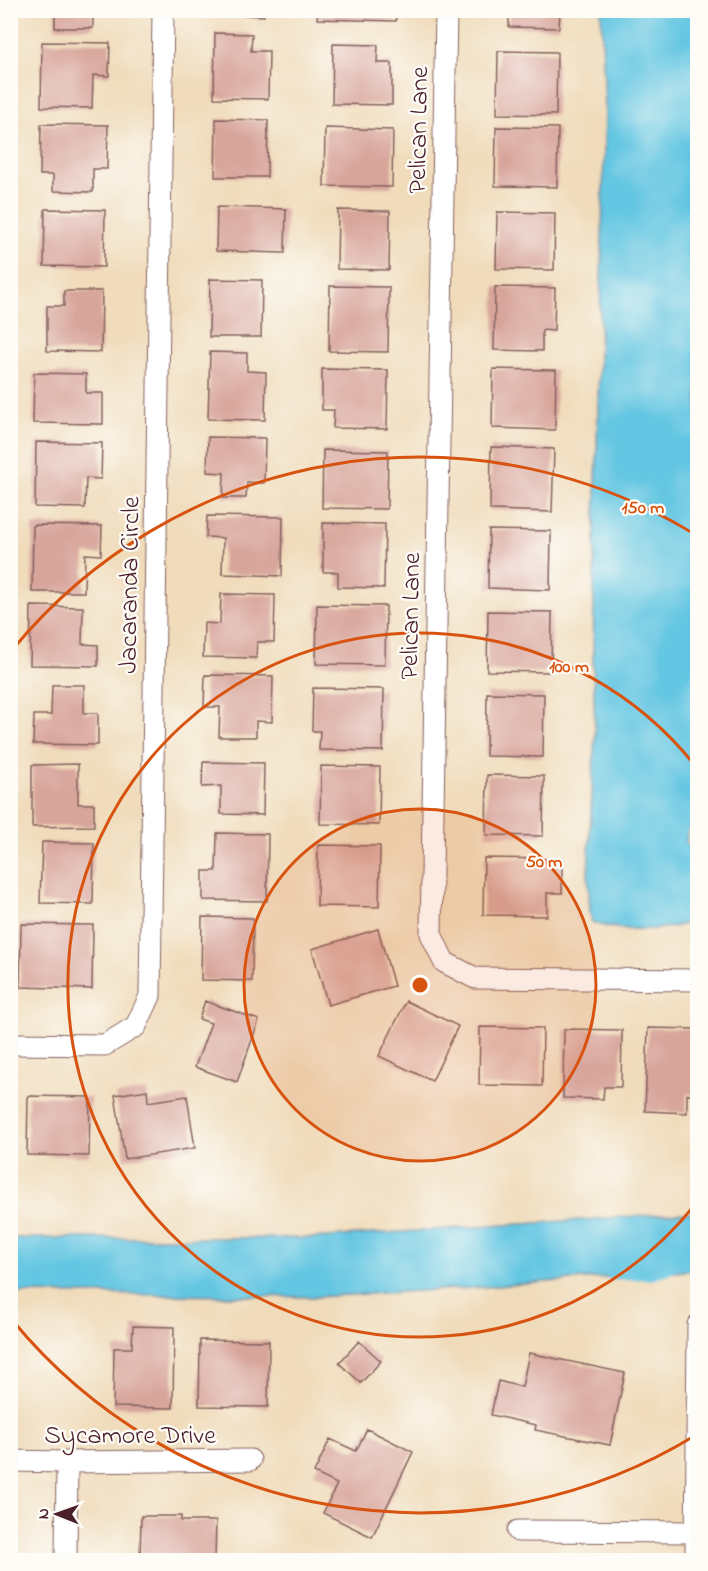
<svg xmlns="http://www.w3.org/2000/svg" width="708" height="1571" font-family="'Indie Flower',sans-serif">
  <rect width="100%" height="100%" fill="#fdfcf7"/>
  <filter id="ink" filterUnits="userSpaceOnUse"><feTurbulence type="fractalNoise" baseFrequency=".0167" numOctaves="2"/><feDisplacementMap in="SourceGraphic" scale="12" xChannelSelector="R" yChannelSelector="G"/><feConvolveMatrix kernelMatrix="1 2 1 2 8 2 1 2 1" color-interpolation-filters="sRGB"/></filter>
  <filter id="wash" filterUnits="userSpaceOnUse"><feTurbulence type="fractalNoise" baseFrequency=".008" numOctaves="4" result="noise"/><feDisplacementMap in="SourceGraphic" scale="24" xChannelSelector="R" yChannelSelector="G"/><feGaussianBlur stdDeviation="1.35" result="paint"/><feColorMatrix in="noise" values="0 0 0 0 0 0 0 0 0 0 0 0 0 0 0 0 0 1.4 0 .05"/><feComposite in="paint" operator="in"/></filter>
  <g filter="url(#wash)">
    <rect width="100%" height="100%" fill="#f0dcbb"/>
    <path fill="#64c6e2" stroke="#577286" stroke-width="1.5" d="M601 11H697L698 795 693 823 688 832 686 842C704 860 698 892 698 916 683 933 612 932 592 922L590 912 588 873 595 734 593 661 595 530 605 109Z
      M697 1212V1270L472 1288 314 1297 11 1293V1238H313Z"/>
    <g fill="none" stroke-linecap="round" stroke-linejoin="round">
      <path stroke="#64c6e2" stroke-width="7" d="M610 1276H653L670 1270"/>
    </g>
    <g id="blocks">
      <path fill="#d8a59b" d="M55 10H93V28H55Z
        M217 10H265L264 16 217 14Z
        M318 10H396V21L317 19Z
        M509 10H560L559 28 509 27Z
        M215 33 252 34 251 51H269L268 99 214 98Z
        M42 42 110 43 109 76 93 75 92 108 41 107Z
        M333 44 378 45 377 63H392V105L332 104Z
        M498 51 557 52 556 115 497 114Z
        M216 119 268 120 267 177H215Z
        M41 124 108 125 107 169H93V192L53 191V175H40Z
        M496 127 558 128 557 187 495 186Z
        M325 128 393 130 392 187 324 186Z
        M217 207 286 209 285 253 216 251Z
        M45 209 105 210 104 267 44 266Z
        M338 210 390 211 389 270 337 269Z
        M497 212 555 213 554 270 496 269Z
        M210 279 262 280 261 337H209Z
        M330 286 389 287 388 352 329 351Z
        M495 287 555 288 554 331 542 330V351L494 350Z
        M64 291H102L101 352 47 351V306H64Z
        M210 352 247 353V371L266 372 265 420 208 419Z
        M322 369 388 370 387 429 333 428 334 410H322Z
        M493 369 556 370 555 430 492 428Z
        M34 373 86 374V393H103V424L33 423Z
        M208 437 265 438 264 483 247 482 246 498H223L224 473 207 472Z
        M36 442 102 443 101 479 86 478 85 508 35 507Z
        M491 447 554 449 552 512 490 510Z
        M323 450 388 451 387 509 322 508Z
        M207 516 283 517 282 576 222 574 223 538 206 537Z
        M323 523 385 524 384 588 338 587V572H323Z
        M33 525 102 526 101 555 85 554 84 592H32Z
        M489 530 551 531 550 590 488 588Z
        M221 594 275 595 274 642H257L256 658 203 657 204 623 220 624Z
        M317 605 386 606 385 665 316 664Z
        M31 606 83 607 82 644 98 645V666L30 665Z
        M488 611 552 612 551 672 487 671Z
        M205 675 273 676 272 722 256 721V737H219L220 707H204Z
        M52 685H84V713H98V745L33 744 34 715H51Z
        M313 688 384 689 383 751 319 750 320 731H312Z
        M487 693 544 694 543 757 486 756Z
        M203 762 264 763 263 815 221 814V786L202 787Z
        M78 764V804H94V826L32 827V765Z
        M321 766 380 767 379 825 320 824Z
        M487 775 544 776 543 836 486 835Z
        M217 833 268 834 267 901 203 900V871H216Z
        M42 842 94 843 93 904 40 903Z
        M318 845 380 846 379 907 317 906Z
        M484 858 562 859V893H547V916L483 915Z
        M202 917 253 918 252 981 201 980Z
        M21 924 93 925 92 989 20 987Z
        M378 929 394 986 328 1005 312 949Z
        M205 1001 259 1020 237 1082 195 1067 211 1023 199 1019Z
        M406 1001 458 1026 432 1081 379 1056Z
        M480 1027 543 1028 542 1086 479 1085Z
        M648 1028 698 1029V1095L687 1094V1113L645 1111Z
        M564 1029 622 1030 621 1087H604L603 1099 563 1098Z
        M147 1090 148 1102 187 1096 195 1148 125 1159 115 1095Z
        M28 1096 90 1097 89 1156 27 1155Z
        M133 1326 174 1327 173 1408 113 1407 114 1348H132Z
        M200 1340 269 1341 268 1407 199 1406Z
        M359 1341 381 1361 361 1383 339 1363Z
        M529 1353 625 1373 610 1445 535 1430 536 1425 491 1415 498 1381 522 1387Z
        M367 1429 413 1452 372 1537 323 1513 337 1484 314 1473 330 1439 356 1451Z
        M141 1516H181V1521H216L215 1560H140Z"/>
    </g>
  </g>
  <g filter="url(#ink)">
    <use href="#blocks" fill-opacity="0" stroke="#84615d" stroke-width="1.5"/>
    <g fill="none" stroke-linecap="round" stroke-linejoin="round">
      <g stroke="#84615d" stroke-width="23">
        <path id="street" d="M446 10 431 934 444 962 475 978 698 980
          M10 1044 105 1045 136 1026 150 996 163 10
          M10 1461 67 1462 250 1460
          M518 1531 696 1532
          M66 1560 67 1462
          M696 1560 698 1325"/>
      </g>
      <use href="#street" stroke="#fff" stroke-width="21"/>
    </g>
  </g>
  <circle cx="420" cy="985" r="176" fill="#d8530f" fill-opacity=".12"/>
  <g fill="none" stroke="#d8530f" stroke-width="3">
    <circle cx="420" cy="985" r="176"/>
    <path d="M697 1202A352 352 0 1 1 697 768"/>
    <path d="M696 1435A528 528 0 0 1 13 1321M13 649A528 528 0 0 1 696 535"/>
  </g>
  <g text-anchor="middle" stroke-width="4.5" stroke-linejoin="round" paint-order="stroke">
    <g font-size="26" fill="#4a1f2b" stroke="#fdfcf7">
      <text transform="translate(417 130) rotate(-89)" y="9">Pelican Lane</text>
      <text transform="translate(128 585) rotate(-89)" y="9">Jacaranda Circle</text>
      <text transform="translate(409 616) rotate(-89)" y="9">Pelican Lane</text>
      <text x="130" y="1443">Sycamore Drive</text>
    </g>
  </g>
  <circle cx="420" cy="985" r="9" fill="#d8530f" stroke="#fdfcf7" stroke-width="3"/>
  <g font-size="18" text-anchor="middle" font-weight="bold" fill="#d8530f" stroke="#fdfcf7" stroke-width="4.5" stroke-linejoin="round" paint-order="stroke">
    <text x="643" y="513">150 m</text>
    <text x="569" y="672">100 m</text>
    <text x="544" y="867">50 m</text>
  </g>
  <rect width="708" height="1571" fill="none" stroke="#fdfcf7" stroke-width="36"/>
  <g transform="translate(57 1514) rotate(271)" stroke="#fdfcf7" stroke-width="4.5" paint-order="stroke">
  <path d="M0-4.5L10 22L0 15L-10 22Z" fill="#4a1f2b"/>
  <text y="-9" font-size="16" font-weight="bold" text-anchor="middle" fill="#4a1f2b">N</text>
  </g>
</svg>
